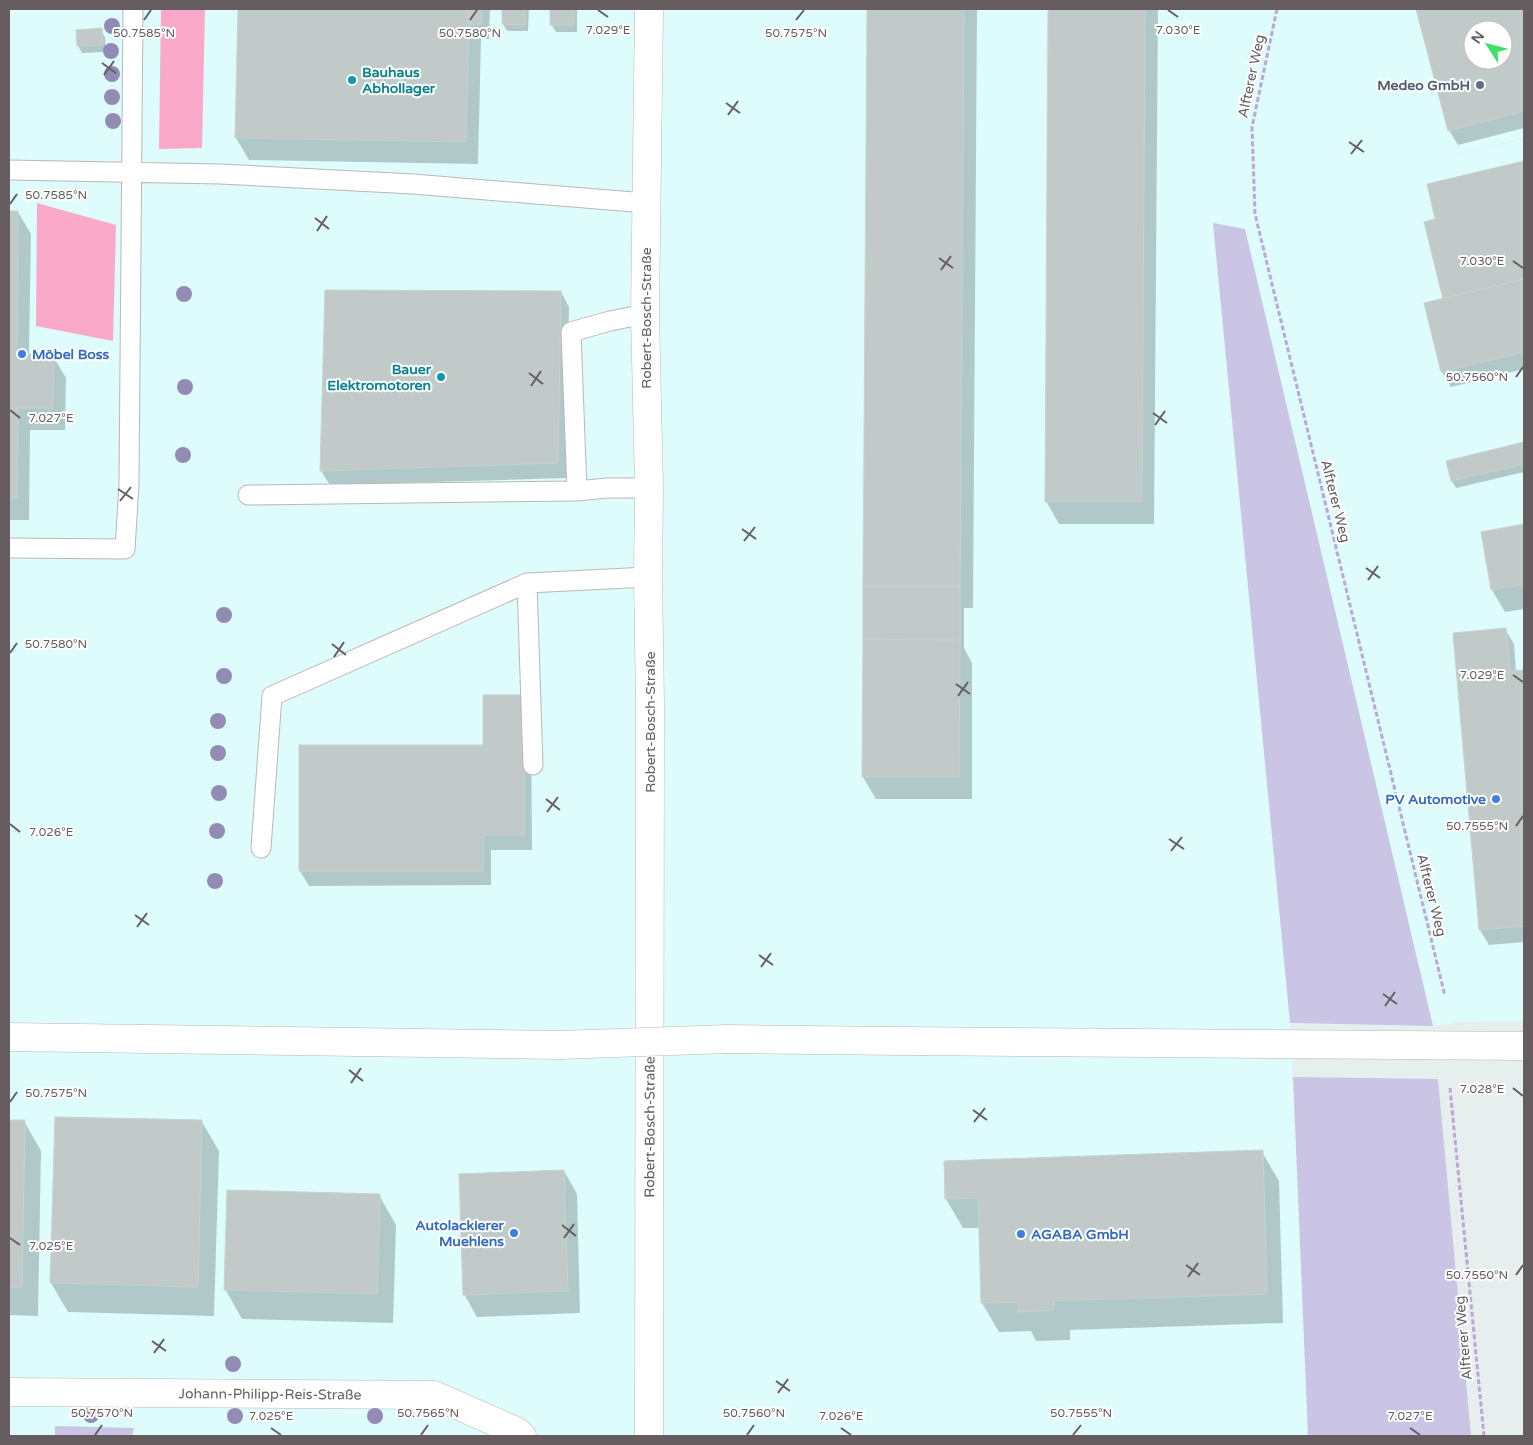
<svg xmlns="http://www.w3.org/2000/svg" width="1533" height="1445" font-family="'Varela Round',sans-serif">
  <rect width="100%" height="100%" fill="#e6efee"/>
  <path fill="#ddfcfb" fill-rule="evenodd" d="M9 9H1524V138L1401 168 1524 139V1021L1458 1022 1433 1026 1290 1024 1311 1436H9ZM1473 30H1503V60H1473Z"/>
  <path fill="#cac4e5" d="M1213 223 1245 229 1433 1026 1290 1023Z
    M1293 1077 1438 1079 1471 1436H1308Z
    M55 1426 134 1428 132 1436H55Z"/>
  <path fill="#faaac8" d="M161 9H205L202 148 159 149Z
    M37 203 116 225 113 341 36 326Z"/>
  <path fill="#0003" fill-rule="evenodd" d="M239 9H490L489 39H481L478 164 249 160 236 138Z
    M503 9H529L528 31H507L503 24Z
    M552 9H577V32H556L551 24Z
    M868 9H977L973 608H964V648L972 663V799H876L863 777Z
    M1049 9H1158L1154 524H1059L1046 501Z
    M1417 9H1524V128L1458 145 1449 130ZM1473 30H1503V60H1473Z
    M101 30 105 37 106 52 82 53 78 46V31Z
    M1524 162V369L1451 387 1442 372 1426 304 1445 300 1437 220 1429 185Z
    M9 212H18L31 234 29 355 53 356 66 378 65 430H30L29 520H9Z
    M561 292 569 307 566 478 330 485 321 471Z
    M1524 444V472L1456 488 1452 481 1448 462Z
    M1524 525V609L1505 612 1492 590 1482 533Z
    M1505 629 1514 644 1516 672 1524 671V942L1489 945 1480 930 1454 634Z
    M531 711 532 850H491V885L309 886 300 871 484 746Z
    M56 1118 202 1122 219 1151 214 1316 68 1312 51 1283Z
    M9 1121H24L41 1151 38 1316 9 1315Z
    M1262 1152 1279 1181 1283 1323 1070 1330V1340L1036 1341 1031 1331 999 1332 982 1303 980 1228H963L946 1199 945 1162Z
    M564 1171 577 1194 580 1313 477 1317 464 1294Z
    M379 1195 396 1225 393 1323 242 1319 225 1289Z"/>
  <path fill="#c2cac9" stroke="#c4d3d1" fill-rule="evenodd" d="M238 9H469L466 142 235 138Z
    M469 9H482L481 24H469Z
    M502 9H525V25L502 24Z
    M550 9H574V25H550Z
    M867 9H964L960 586H863Z
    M1048 9H1145L1142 502H1045Z
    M1416 9H1524V111L1448 131ZM1473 30H1503V60H1473Z
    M102 28 103 45 77 46 76 30Z
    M1524 161V279L1443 299 1424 222 1435 219 1427 184Z
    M9 211H18L17 354H54L53 408H18L17 498H9Z
    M1524 279V352L1441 372 1424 303Z
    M325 290 561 291 558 463 320 471Z
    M1524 442V464L1451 481 1446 461Z
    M1524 524V584L1491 590 1481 532Z
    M863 586H960V640L863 639Z
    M1506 628 1510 671 1524 670V926L1479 930 1453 633Z
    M863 639 960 640 959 777H862Z
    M483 695H524V835H483V871H299V745H483Z
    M55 1117 202 1120 198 1287 50 1283Z
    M9 1120H25L22 1287H9Z
    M1263 1150 1267 1294 1054 1301V1310L1018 1312V1302L981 1303 978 1198 945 1199 944 1161Z
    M564 1170 568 1291 463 1295 459 1174Z
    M227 1190 380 1194 377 1294 224 1290Z"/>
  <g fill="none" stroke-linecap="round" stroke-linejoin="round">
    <g stroke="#bcb6b7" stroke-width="21">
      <path id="lane" d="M9 170 221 174 413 184 646 203
        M645 314 610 321 571 332 577 491 607 488H649
        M248 495 577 491
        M9 548 125 549 129 484 133 9
        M533 765 527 583 648 577
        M261 848 272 696 527 583"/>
    </g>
    <g stroke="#bcb6b7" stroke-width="29">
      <g id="street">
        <path id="s1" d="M9 1392 434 1395 516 1431 522 1436"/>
        <path id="s2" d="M649 1436 650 704 648 577 649 488 645 314 649 9"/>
      </g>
    </g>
    <g stroke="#bcb4b6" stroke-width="29">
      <path id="secondary" d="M9 1037 560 1045
        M728 1039 902 1041 1524 1046"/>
    </g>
    <path stroke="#bca7d6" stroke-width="3" stroke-dasharray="5 2.5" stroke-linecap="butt" d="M1277 9 1252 127 1255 214 1445 996
      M1450 1088 1484 1436"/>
    <use href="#lane" stroke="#fff" stroke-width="19"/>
    <use href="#street" stroke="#fff" stroke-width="28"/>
    <use href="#secondary" stroke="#fff" stroke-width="28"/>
    <g stroke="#bcb4b6" stroke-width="29" stroke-linecap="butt">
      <path id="secondary-bridge" d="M560 1045 728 1039"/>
    </g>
    <use href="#secondary-bridge" stroke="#fff" stroke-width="28"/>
  </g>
  <g fill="#928cb5">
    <circle cx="112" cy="26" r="8"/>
    <circle cx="111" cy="51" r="8"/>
    <circle cx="112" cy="74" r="8"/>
    <circle cx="112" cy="97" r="8"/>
    <circle cx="113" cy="121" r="8"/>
    <circle cx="184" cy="294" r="8"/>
    <circle cx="185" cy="387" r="8"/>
    <circle cx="183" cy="455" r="8"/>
    <circle cx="224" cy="615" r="8"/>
    <circle cx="224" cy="676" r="8"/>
    <circle cx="218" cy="721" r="8"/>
    <circle cx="218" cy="753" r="8"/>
    <circle cx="219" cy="793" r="8"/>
    <circle cx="217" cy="831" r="8"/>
    <circle cx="215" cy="881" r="8"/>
    <circle cx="233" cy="1364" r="8"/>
    <circle cx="91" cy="1415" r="8"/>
    <circle cx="235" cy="1416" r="8"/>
    <circle cx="375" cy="1416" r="8"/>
  </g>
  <path fill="none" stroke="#655d5f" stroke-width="2" d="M598 10 608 17M1168 10 1178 17M144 20 151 10M470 20 477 10M796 20 804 10M102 63 116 73M104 75 114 61M726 103 740 113M728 115 738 101M1349 142 1364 152M1351 154 1362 140M10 204 17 194M315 218 329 229M317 231 327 216M939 258 953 268M1513 261 1523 268M941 270 951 256M529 373 543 384M1516 377 1523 367M531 386 541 371M10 410 20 418M1153 413 1167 423M1155 425 1165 411M118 489 133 499M120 501 131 487M742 529 756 539M744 541 755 527M1366 568 1380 578M1368 580 1378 566M332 644 346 655M10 653 17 643M334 657 344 642M1513 675 1523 682M956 684 970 694M958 696 968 682M546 799 560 810M547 812 558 797M10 824 20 832M1516 826 1523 816M1169 839 1184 849M1171 851 1182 837M135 915 149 925M137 927 147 913M759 955 773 965M761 967 771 953M1383 994 1397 1004M1385 1006 1395 992M349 1070 363 1081M351 1083 361 1068M1513 1088 1523 1096M10 1102 17 1092M973 1110 987 1120M974 1122 985 1108M562 1225 576 1236M10 1238 20 1245M564 1238 574 1224M1186 1265 1200 1275M1516 1275 1523 1265M1188 1277 1198 1263M152 1341 166 1351M154 1353 164 1339M776 1381 790 1391M778 1393 788 1379M271 1428 281 1435M841 1428 851 1435M1410 1428 1420 1435M95 1435 102 1425M421 1435 428 1425M747 1435 754 1425M1073 1435 1081 1425"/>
  <g fill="#0f9aa8" stroke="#fff" stroke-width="2">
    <circle cx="352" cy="80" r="5"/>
    <circle cx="441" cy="377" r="5"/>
  </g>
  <circle fill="#5c6f8a" stroke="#fff" stroke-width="2" cx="1480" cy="85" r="5"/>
  <g fill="#3f7fe0" stroke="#fff" stroke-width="2">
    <circle cx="22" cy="354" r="5"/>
    <circle cx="1496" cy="799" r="5"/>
    <circle cx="514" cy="1233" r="5"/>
    <circle cx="1021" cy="1234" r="5"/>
  </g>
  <g text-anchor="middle" stroke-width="4" stroke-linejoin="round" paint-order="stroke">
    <g font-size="14" font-weight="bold" fill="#0d838f" stroke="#fff" text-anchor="start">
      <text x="362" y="77">Bauhaus<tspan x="362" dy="16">Abhollager</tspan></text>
      <text x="431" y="374" text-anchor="end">Bauer<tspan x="431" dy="16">Elektromotoren</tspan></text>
    </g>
    <g font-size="14" fill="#655d5f" stroke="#fff">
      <text transform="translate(1251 76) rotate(-78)" y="5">Alfterer Weg</text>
      <text transform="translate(646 318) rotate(-90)" y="5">Robert-Bosch-Straße</text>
      <text transform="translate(1336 501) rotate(76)" y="5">Alfterer Weg</text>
      <text transform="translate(650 722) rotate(-90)" y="5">Robert-Bosch-Straße</text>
      <text transform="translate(1432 895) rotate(76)" y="5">Alfterer Weg</text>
      <text dy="5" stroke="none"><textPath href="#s2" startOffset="309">Robert-Bosch-Straße</textPath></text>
      <text transform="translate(1463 1338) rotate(-95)" y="5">Alfterer Weg</text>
      <text dy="5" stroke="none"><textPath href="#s1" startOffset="261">Johann-Philipp-Reis-Straße</textPath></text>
    </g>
    <g font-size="14" font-weight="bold" fill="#4e5e75" stroke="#fff" text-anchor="end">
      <text x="1470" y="90">Medeo GmbH</text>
    </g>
    <g font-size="14" font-weight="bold" fill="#366cbe" stroke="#fff" text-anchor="start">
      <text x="32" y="359">Möbel Boss</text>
      <text x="1486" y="804" text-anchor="end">PV Automotive</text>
      <text x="504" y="1230" text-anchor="end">Autolackierer<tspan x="504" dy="16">Muehlens</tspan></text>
      <text x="1031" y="1239">AGABA GmbH</text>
    </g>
  </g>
  <g font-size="12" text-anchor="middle" fill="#655d5f" stroke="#fff" stroke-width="4" stroke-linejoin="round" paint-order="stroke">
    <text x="608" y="34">7.029°E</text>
    <text x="1178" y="34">7.030°E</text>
    <text x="144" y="37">50.7585°N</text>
    <text x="470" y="37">50.7580°N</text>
    <text x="796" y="37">50.7575°N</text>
    <text x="56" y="199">50.7585°N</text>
    <text x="1482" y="265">7.030°E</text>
    <text x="1477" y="381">50.7560°N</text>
    <text x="51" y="422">7.027°E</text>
    <text x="56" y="648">50.7580°N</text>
    <text x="1482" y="679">7.029°E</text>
    <text x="1477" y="830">50.7555°N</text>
    <text x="51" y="836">7.026°E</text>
    <text x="1482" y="1093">7.028°E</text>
    <text x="56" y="1097">50.7575°N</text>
    <text x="51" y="1250">7.025°E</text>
    <text x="1477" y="1279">50.7550°N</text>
    <text x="102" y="1417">50.7570°N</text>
    <text x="428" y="1417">50.7565°N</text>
    <text x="754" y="1417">50.7560°N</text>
    <text x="1081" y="1417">50.7555°N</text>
    <text x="271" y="1420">7.025°E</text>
    <text x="841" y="1420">7.026°E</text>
    <text x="1410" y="1420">7.027°E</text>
  </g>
  <rect width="1533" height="1445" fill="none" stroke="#655d5f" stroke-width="20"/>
  <g transform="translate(1488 45) rotate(306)"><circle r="24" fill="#ffffff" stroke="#c1bebf"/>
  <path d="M0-4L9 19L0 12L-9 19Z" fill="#3be066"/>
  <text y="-8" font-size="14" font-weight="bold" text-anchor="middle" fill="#655d5f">N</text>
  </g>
</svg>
